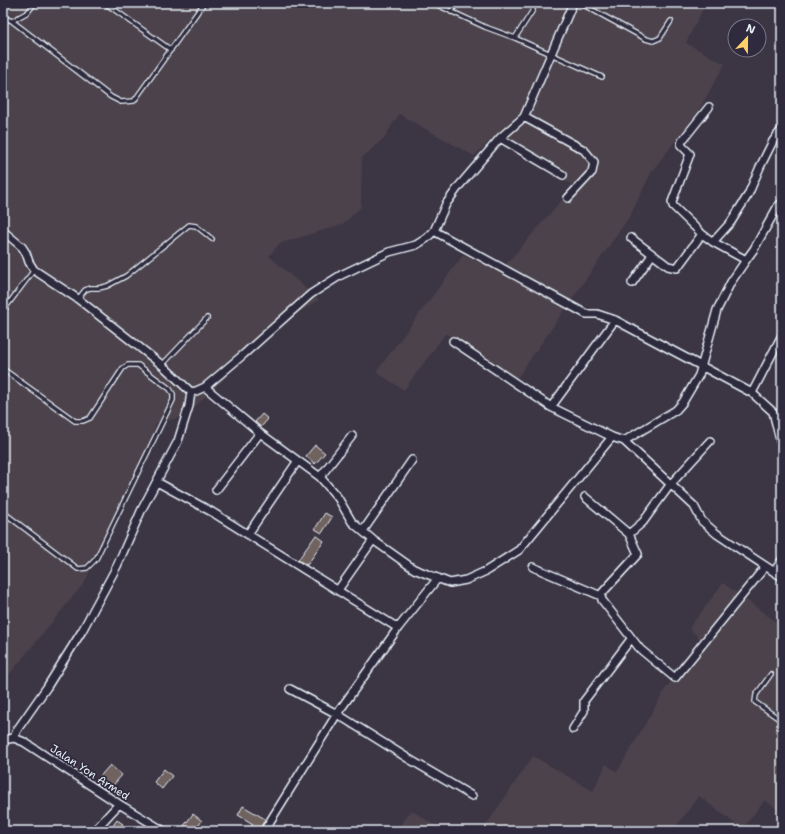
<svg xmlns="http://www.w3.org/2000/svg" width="785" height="834" font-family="'Shantell Sans',sans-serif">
  <rect width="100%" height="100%" fill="#3c3544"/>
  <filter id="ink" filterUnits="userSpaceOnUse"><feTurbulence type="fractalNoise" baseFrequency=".025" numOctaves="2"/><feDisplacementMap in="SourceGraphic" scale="8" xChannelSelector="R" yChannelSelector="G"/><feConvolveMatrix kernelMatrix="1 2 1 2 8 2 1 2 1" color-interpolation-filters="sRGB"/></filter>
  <g filter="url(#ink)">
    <path fill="#4c424c" d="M3 3H706L686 43 725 64 697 113 652 171 630 216 515 381 446 333 404 390 376 372 463 255 500 271 574 186 493 138 474 156 399 114 384 138 362 158 361 207 343 224 279 244 269 256 319 300 285 321 184 417 156 423 135 486 106 533 85 582 3 682Z
      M723 583 782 626V699L775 709 782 715V813L765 800 742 829 699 796 673 831H482L533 756 593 791 606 764 617 772 666 688 703 642 689 628Z
      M411 810 444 831H396Z"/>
    <path fill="#70625e" stroke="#e8f1f8" d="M262 414 268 419 261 427 255 422Z
      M315 445 325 453 315 464 306 456Z
      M325 513 332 517 322 533 315 529Z
      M316 535 324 541 307 565 298 560Z
      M110 765 122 775 108 791 95 782Z
      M164 769 172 776 162 789 154 782Z
      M243 806 265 819 259 831 251 827 253 824 238 815Z
      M193 814 202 821 194 831H180Z
      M117 820 123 824 121 826 128 831H109Z"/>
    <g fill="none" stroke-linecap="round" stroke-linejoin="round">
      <g stroke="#e8f1f8" stroke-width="6">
        <path id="service" d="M105 3 171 50
          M433 3 485 27 515 38 602 77
          M580 3 646 39 653 41 660 38 671 21
          M451 12 457 3
          M3 17 12 21 111 97 121 102 134 101 204 3
          M12 21 28 12 35 3
          M515 38 533 10V3
          M78 299 85 290 90 288H99L107 286 126 276 189 225 196 226 212 239
          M3 311 34 270
          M162 365 207 318
          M3 369 75 421H83L90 418 123 368 128 365H138L170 389 173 394V400L96 559 87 568 78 569 3 512
          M771 674 756 695 755 702 782 721"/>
      </g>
      <g stroke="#e8f1f8" stroke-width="10">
        <path id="minor" d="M524 117 584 150 594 162 592 172 568 198
          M500 138 563 175
          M3 231 22 247 26 253 29 262 34 270 78 299 162 365 191 392 196 391 205 387 244 354 311 294 341 275 389 252 416 245 427 238 434 231 446 204 459 186 500 138 524 117 573 3
          M434 231 586 314H597L615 320 752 393 773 412 782 448
          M702 234 673 206 672 202 690 154 681 145 682 141 709 107
          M631 238 668 266 677 268 702 234 713 242
          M746 260 754 249 778 206 782 203
          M632 283 652 255
          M615 320 551 407 612 437 624 441 694 506 702 521 717 534 782 577
          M453 341 551 407
          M205 387 260 433 320 477 338 498 352 522 373 540 414 569 450 583 466 580 486 571 519 550 612 437
          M752 393 782 335
          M624 441 676 410 683 402 699 375 717 310 731 282 746 260 713 242 731 222 748 195 760 167 773 141 782 129
          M320 477 352 436
          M157 482 212 512 398 628
          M216 490 260 433
          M585 497 629 534 638 554 603 592 601 596 602 600 640 649 675 678 765 567
          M363 531 412 460
          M248 534 297 462
          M629 534 643 522 670 485 710 441
          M533 567 601 596
          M774 572 782 560
          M338 590 373 540
          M290 689 337 714 409 759 472 796
          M573 729 584 711V701L631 639
          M14 738 17 730 47 687 82 631 117 566 142 509 178 441 189 406 191 392
          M3 740 14 738 24 742 119 804 164 831
          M94 831 119 804
          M264 831 337 714 398 628 438 578"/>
      </g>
      <use href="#service" stroke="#2f2a3d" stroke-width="3.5"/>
      <use href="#minor" stroke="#2f2a3d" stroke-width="7"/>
    </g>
  </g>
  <g text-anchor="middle" stroke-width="3.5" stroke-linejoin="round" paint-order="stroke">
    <g font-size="11" fill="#e8f1f8" stroke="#2f2a3d">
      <text transform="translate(90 772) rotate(33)" y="4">Jalan Yon Armed</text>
    </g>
  </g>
  <rect width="785" height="834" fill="none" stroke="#2f2a3d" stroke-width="16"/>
  <rect x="8" y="8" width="769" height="818" fill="none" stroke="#e8f1f8" stroke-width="1.5" filter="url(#ink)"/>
  <g transform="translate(747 38) rotate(22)"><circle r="19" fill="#2f2a3d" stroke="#797a88"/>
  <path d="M0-3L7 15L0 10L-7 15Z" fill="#ffd166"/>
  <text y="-6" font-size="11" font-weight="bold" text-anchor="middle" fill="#e8f1f8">N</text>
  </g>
</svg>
